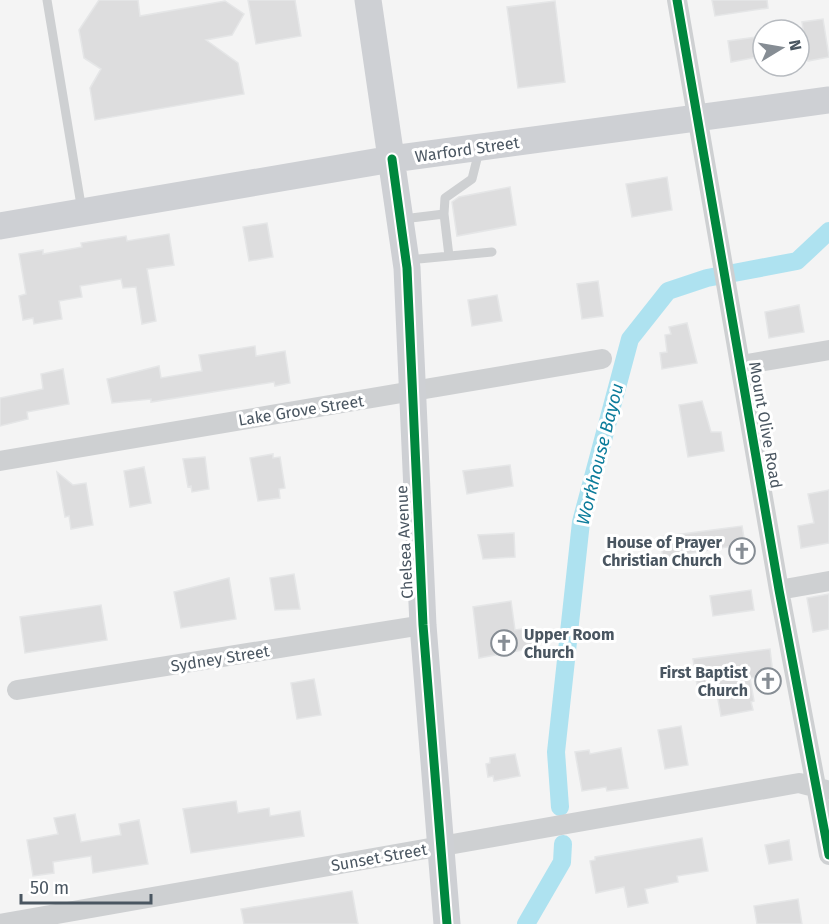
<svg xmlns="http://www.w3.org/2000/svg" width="829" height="924" font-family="'Fira Sans',sans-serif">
  <rect width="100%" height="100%" fill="#f4f4f4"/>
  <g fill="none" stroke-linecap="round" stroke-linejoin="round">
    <path stroke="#aee2f0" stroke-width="18" d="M560 807 556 752 581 522 630 339 668 291 707 278 797 261 829 231
      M526 924 562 862 563 844"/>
  </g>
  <path fill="#ddddde" stroke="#e5e6e7" stroke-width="1.5" d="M99 0H138L140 16 225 1 244 14 232 35 206 40 238 63 244 94 95 120 90 88 101 69 84 58 79 30Z
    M248 0H295L301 36 256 44Z
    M712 0H767L768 8 715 16Z
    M555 1 565 82 518 88 507 7Z
    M823 19 829 57 808 61 802 22Z
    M763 36V56L731 62 728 41Z
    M667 177 672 210 632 217 626 184Z
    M510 187 516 225 457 236 452 202 459 197Z
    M267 223 273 257 249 261 243 227Z
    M169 234 174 265 147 269 156 321 142 324 136 287 123 288 121 279 80 286 82 297 59 301 62 319 34 324 33 318 23 320 19 296 26 294 19 254 43 250V254L82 247 81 243 126 236 127 241Z
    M598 281 603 316 582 319 577 284Z
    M497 295 502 321 472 326 468 300Z
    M799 305 804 332 769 338 765 312Z
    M687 323 697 363 662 369 660 353 667 352 665 335 671 334 669 327Z
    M255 346 256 356 285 351 290 383 275 386 274 382 151 402V399L112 403 107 379 159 366 161 378 202 371 199 355Z
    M63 369 69 404 27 412 28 419 0 426V398L43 389 41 374Z
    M702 401 711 432H721L724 451 688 457 679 405Z
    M273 454V458L280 457 285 488 279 489 280 498 258 501 250 458Z
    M205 457 209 489 192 492 191 486 188 487 183 459Z
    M510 465 513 486 467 494 463 471Z
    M144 467 151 503 130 507 124 471Z
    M57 472 73 485 86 483 93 525 71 529 69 516 65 517Z
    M829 490V543L801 548 798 526 814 523 808 494Z
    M742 526 745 544 663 558 660 537Z
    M514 533 515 557 483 559 478 535Z
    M294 574 300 609 275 610 270 578Z
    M229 578 236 619 181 628 174 592Z
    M751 590 754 610 713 616 710 596Z
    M829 594V629L813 632 807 598Z
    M511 601 515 630 529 628 533 648 479 658 473 607Z
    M101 605 107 640 25 653 20 617Z
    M770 649 773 675 750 678 754 701 751 702 753 710 721 716 715 683 697 685 693 659Z
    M314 679 321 715 297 719 291 683Z
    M681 726 688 765 665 769 658 730Z
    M621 748 628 788 607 791 606 787 582 791 575 752 589 750 590 754Z
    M515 754 520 776 494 781 493 776 488 777 486 764 490 763V758Z
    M236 801 238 813 269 808 270 816 300 811 304 836 191 853 183 809Z
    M75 814 81 842 121 835 119 824 139 820 148 864 93 873 91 856 53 862 54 873 33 876 27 840 58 834 54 818Z
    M702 838 708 871 677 876 678 882 645 889 648 903 628 907 624 887 596 893 590 861 595 860V857Z
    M789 840 792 860 769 864 765 845Z
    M352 891 358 924H244L241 909Z
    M798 899 802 924H757L754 906Z"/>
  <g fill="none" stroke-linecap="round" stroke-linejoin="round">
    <path stroke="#ced0d2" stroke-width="9" d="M47 0 82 211
      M444 214 445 198 472 179 479 151
      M403 219 444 214 449 256
      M408 260 492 252"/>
    <path stroke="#ced0d2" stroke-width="20" d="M677 0 779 590 829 855
      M741 365 829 350
      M0 461 602 359
      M779 590 829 581
      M17 690 423 625
      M0 924 799 783 826 790"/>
    <path stroke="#ced0d4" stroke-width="27" d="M368 0 407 268 423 625 447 924
      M0 226 392 159 829 100"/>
    <g stroke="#fff" stroke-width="13">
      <path id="cycleway" d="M677 0 779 590 829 855
        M392 159 407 268 423 625 447 924"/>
    </g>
    <use href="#cycleway" stroke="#00873e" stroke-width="9"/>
  </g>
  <defs>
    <g id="church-ring" transform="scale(1.35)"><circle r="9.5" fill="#fff" stroke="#868d94" stroke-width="1.5"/><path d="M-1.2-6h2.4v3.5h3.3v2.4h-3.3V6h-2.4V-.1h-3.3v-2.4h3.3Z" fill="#868d94"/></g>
  </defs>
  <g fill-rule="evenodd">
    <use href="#church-ring" x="742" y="551"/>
    <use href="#church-ring" x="504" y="643"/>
    <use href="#church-ring" x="768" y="681"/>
  </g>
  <g text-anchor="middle" stroke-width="6" stroke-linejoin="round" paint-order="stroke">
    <g font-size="16" fill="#4a5661" stroke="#fff">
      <text transform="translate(467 149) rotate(-8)" y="6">Warford Street</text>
      <text transform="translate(301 410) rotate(-9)" y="6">Lake Grove Street</text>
      <text transform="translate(766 425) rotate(80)" y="6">Mount Olive Road</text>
      <text transform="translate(404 542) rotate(-93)" y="6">Chelsea Avenue</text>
      <text transform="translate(220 658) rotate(-9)" y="6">Sydney Street</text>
      <text transform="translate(379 857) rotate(-10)" y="6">Sunset Street</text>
    </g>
    <g font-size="16" font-weight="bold" fill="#4a5661" stroke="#fff" text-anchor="end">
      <text x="722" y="548">House of Prayer<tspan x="722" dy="18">Christian Church</tspan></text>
      <text x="524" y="640" text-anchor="start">Upper Room<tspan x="524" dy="18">Church</tspan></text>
      <text x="748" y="678">First Baptist<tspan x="748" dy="18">Church</tspan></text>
    </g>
    <g font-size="18" font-style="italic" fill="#0c7c9b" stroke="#fff">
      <text transform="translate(600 454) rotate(-76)" y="6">Workhouse Bayou</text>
    </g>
  </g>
  <g transform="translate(781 48) rotate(79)"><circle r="28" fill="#ffffff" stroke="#b7bbc0" stroke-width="1.5"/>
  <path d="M0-4.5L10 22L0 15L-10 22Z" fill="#868d94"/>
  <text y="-9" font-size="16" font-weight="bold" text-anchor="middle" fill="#4a5661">N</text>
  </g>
  <path d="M21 894v9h130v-9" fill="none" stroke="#4a5661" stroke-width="3"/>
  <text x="30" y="894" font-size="18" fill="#4a5661" stroke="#ffffff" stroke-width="4.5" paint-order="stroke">50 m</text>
</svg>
